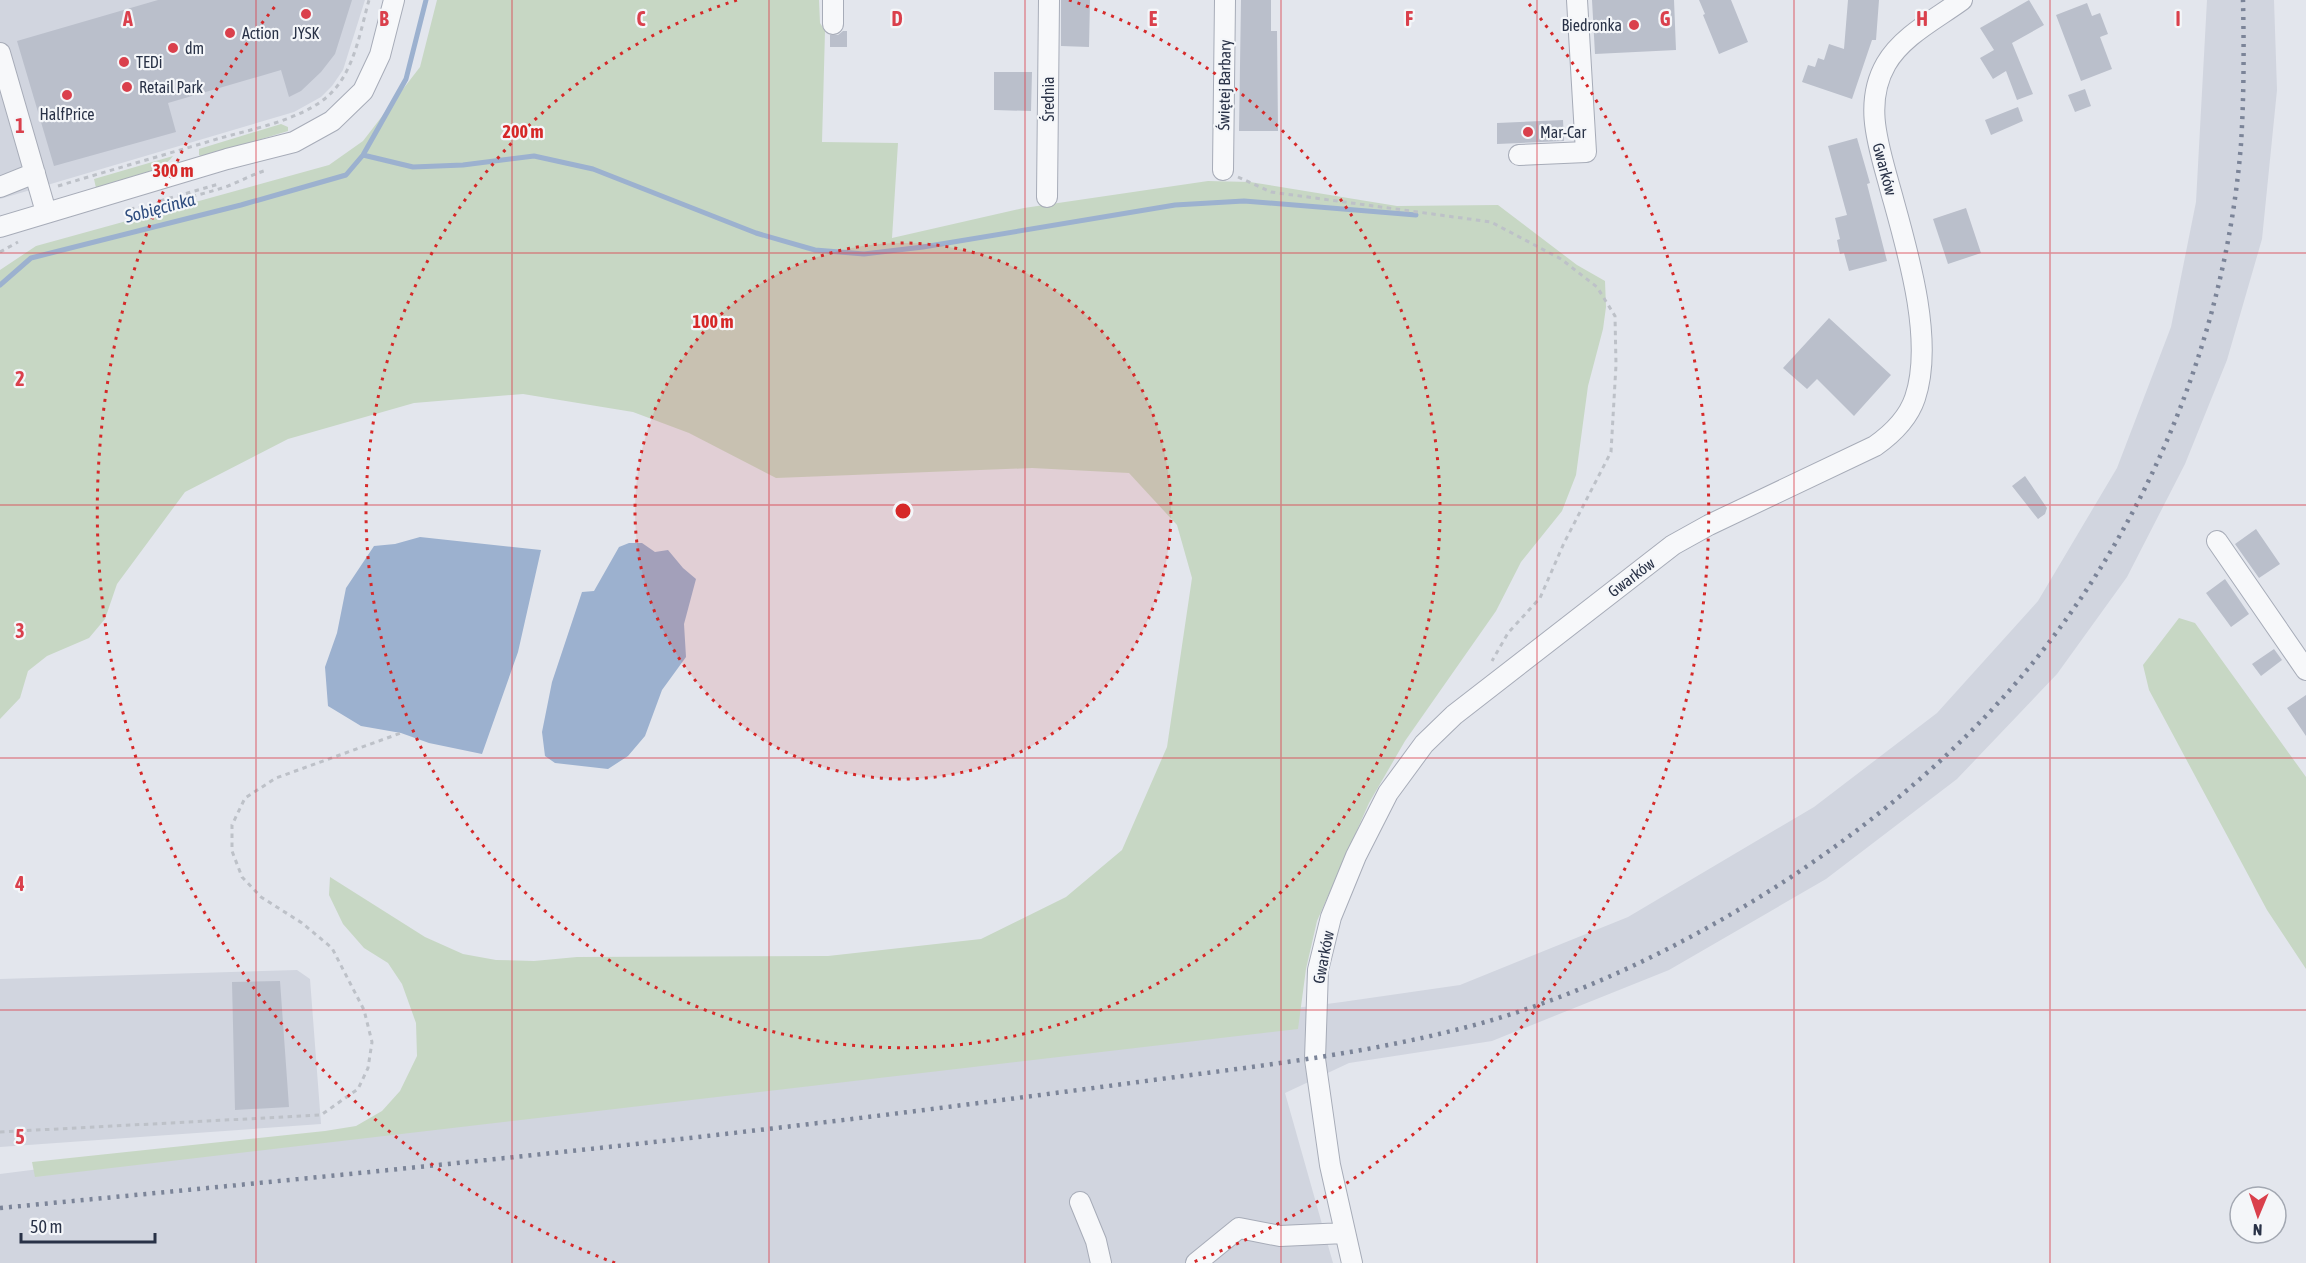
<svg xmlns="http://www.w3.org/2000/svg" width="2306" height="1263" font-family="'Asap Condensed',sans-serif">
  <rect width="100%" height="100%" fill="#e3e6ed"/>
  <path fill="#d1d5df" d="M0 0H365L343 70 332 86 321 97 294 112 0 199Z
    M2207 0H2274L2277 90 2262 239 2227 360 2185 464 2127 577 2057 674 1957 779 1826 879 1669 970 1492 1041 1349 1063 1285 1093 1333 1263H0V1174L1342 1002 1460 985 1628 917 1814 807 1937 713 2038 601 2117 468 2171 327 2196 202Z
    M297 970 310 979 321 1124 0 1147V979Z"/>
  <path fill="#c7d7c4" d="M437 0H819L820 23 825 31 822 142 898 143 892 238 1024 208 1208 181 1250 182 1397 206 1498 205 1577 265 1605 281 1606 307 1603 329 1588 386 1576 475 1562 511 1521 562 1496 611 1405 741 1369 803 1317 921 1306 969 1298 1029 35 1177 32 1162 325 1131 356 1126 382 1111 400 1091 417 1056 416 1023 402 984 388 963 364 948 343 924 329 895 330 877 425 937 463 954 496 960 534 961 577 957 828 956 981 939 1066 897 1122 850 1167 747 1192 578 1177 525 1129 473 1032 468 776 478 689 433 633 412 523 394 414 403 288 439 185 492 117 584 105 619 89 638 47 656 28 671 20 698 0 719V270L36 246 329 165 363 141 420 67Z
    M281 124 288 127V131L202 157 199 155V149Z
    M173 156C161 174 117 181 96 188L94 179Z
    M2179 618 2195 623 2306 777V969L2267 910 2149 690 2143 665Z"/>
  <path fill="#9cb1cf" d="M420 537 541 550 518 652 482 754 429 743 401 733 361 726 328 706 325 667 337 633 346 588 374 546 395 544Z
    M629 543H642L655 552 668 550 683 568 696 579 684 624 686 657 662 690 645 736 628 756 608 769 555 763 545 756 542 732 552 682 582 592 594 591 619 547Z"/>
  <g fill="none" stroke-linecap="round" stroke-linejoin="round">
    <path stroke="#9cb1cf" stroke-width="5" d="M363 155 413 167 463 165 534 156 593 169 756 233 815 250 864 254 923 247 1175 205 1244 201 1416 215
      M0 285 31 258 241 205 346 175 363 155 406 79 426 0"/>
  </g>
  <path fill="#babfcb" d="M158 0H352L335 54 321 72 301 91 289 97 281 70 168 103 176 132 54 166 17 41Z
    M1061 0H1090L1089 47 1061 46Z
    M1241 0H1271V31H1277L1278 131H1239Z
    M1592 0H1674L1676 50 1595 54Z
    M1699 0H1731L1748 42 1719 54 1703 15 1705 14Z
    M1848 0H1879L1876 40H1872L1852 99 1802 82 1808 65 1815 67 1818 58 1824 60 1829 44 1844 49Z
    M2029 0 2044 25 2012 43 2033 94 2017 100 2006 71 1993 79 1980 58 1994 50 1980 28Z
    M2087 3 2092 16 2100 13 2108 34 2100 37 2112 69 2081 81 2056 15Z
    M843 31H847V47H830V35H838Z
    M994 72H1032L1031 111 994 110Z
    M2085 89 2091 106 2075 112 2068 95Z
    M2018 107 2023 121 1991 135 1985 120Z
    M1563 120 1564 141 1497 144V123Z
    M1857 138 1870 183 1867 184 1887 261 1849 271 1844 253 1840 254 1837 240 1840 239 1835 218 1847 215 1828 146Z
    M1966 208 1981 253 1948 264 1933 219Z
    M1829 318 1891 375 1854 416 1817 379 1807 389 1783 368Z
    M2025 476 2047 508 2045 514 2038 519 2012 486Z
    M2256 529 2280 564 2259 578 2235 544Z
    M2225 579 2249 614 2231 627 2206 593Z
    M2274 649 2282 660 2261 676 2252 664Z
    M2306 695V736L2287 708Z
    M280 981 289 1107 235 1110 232 982Z"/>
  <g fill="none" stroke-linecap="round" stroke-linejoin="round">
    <g stroke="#a7acb8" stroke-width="22">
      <path id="minor" d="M833 24V0
        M0 53 46 212
        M1519 155 1586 152 1577 0
        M1223 170 1225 0
        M0 187 35 173
        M1047 197 1049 0
        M0 227 227 159 294 142 332 121 363 91 380 55 394 0
        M2217 541 2306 670
        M1080 1202 1096 1241 1101 1263
        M1196 1263 1239 1228 1280 1236 1345 1233
        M1352 1263 1330 1165 1315 1059 1318 970 1331 917 1356 856 1388 793 1424 744 1454 715 1673 545 1709 525 1875 446C1892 434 1908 419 1915 398 1935 339 1906 246 1890 188 1879 147 1863 104 1886 64 1902 36 1936 19 1962 0"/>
    </g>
    <path stroke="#bdc1c8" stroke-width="3" stroke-dasharray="4.5 4.5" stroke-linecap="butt" d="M1238 177 1271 192 1491 222 1561 259 1597 287 1615 316 1616 365 1611 452 1564 543 1540 598 1508 633 1492 661
      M58 186C111 170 164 155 217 139 252 129 301 120 328 96 354 73 360 32 369 0
      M160 201 219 184
      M130 209C163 203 196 197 228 186 241 181 253 174 267 170
      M0 252 18 242
      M0 1132 321 1115 358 1089 368 1068 372 1042 364 1010 332 948 302 923 261 897 242 877 232 851V825L245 798 276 778 401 733"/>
    <use href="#minor" stroke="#f7f8fa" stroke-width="20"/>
    <path stroke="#7b8498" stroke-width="4.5" stroke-dasharray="3 6" stroke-linecap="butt" d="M0 1208C292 1180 584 1152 876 1116 981 1103 1086 1089 1191 1075 1291 1062 1391 1049 1489 1021 1594 990 1696 939 1788 879 1888 813 1981 733 2053 637 2160 496 2227 320 2241 144 2244 96 2244 48 2243 0"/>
  </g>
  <path fill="none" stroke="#da404c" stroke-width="1.5" stroke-opacity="0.55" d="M256 0V1263M512 0V1263M769 0V1263M1025 0V1263M1281 0V1263M1537 0V1263M1794 0V1263M2050 0V1263M0 253H2306M0 505H2306M0 758H2306M0 1010H2306"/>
  <circle cx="903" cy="511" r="268" fill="#d62828" fill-opacity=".12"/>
  <g fill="none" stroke="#d62828" stroke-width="3" stroke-dasharray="3 6">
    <circle cx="903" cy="511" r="268"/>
    <path d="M1069 0A537 537 0 1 1 737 0"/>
    <path d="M615 1263A805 805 0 0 1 277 4M1529 4A805 805 0 0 1 1191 1263"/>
  </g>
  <g fill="#da404c" stroke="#f4f6f9" stroke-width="2">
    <circle cx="306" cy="14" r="6"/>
    <circle cx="1634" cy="25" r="6"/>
    <circle cx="230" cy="33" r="6"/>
    <circle cx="173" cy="48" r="6"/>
    <circle cx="124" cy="62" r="6"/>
    <circle cx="127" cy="87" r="6"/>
    <circle cx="67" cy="95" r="6"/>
    <circle cx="1528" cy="132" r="6"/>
  </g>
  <g text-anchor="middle" stroke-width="4.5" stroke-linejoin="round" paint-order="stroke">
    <g font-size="16" fill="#293247" stroke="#f4f6f9" text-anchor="start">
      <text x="1622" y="31" text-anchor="end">Biedronka</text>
      <text x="242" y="39">Action</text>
      <text x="306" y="39" text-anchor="middle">JYSK</text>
      <text x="185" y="54">dm</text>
      <text x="136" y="68">TEDi</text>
      <text x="139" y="93">Retail Park</text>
      <text x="67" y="120" text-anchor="middle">HalfPrice</text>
      <text x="1540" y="138">Mar-Car</text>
    </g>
    <g font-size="16" fill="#293247" stroke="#f4f6f9">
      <text transform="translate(1224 85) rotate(-89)" y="6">Świętej Barbary</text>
      <text transform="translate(1048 99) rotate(-90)" y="6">Średnia</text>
      <text transform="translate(1885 169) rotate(75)" y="6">Gwarków</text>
      <text transform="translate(1631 577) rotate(-37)" y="6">Gwarków</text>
      <text transform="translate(1323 957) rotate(-79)" y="6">Gwarków</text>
    </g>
    <g font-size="18" font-style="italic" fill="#2f4d7f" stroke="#f4f6f9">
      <text transform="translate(160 208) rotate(-15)" y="6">Sobięcinka</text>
    </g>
  </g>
  <g font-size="20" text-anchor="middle" font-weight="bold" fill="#da404c" stroke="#f4f6f9" stroke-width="4.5" stroke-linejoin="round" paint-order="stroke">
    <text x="128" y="26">A</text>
    <text x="384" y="26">B</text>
    <text x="641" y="26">C</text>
    <text x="897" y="26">D</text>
    <text x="1153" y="26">E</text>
    <text x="1409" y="26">F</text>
    <text x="1665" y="26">G</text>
    <text x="1922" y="26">H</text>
    <text x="2178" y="26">I</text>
    <text x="20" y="133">1</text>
    <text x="20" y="386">2</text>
    <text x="20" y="638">3</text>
    <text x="20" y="891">4</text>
    <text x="20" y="1144">5</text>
  </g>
  <circle cx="903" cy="511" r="9" fill="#d62828" stroke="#f4f6f9" stroke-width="3"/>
  <g font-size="18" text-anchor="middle" font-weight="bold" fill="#d62828" stroke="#f4f6f9" stroke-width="4.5" stroke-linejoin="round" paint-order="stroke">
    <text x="523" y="138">200 m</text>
    <text x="173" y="177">300 m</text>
    <text x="713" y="328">100 m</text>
  </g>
  <g transform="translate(2258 1215) rotate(182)"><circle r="28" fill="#f4f6f9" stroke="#a3a8b2" stroke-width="1.5"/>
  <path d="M0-4.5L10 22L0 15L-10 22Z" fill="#da404c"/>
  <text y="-9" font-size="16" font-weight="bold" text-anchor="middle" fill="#293247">N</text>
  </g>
  <path d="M21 1233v9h134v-9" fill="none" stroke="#293247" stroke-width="3"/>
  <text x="30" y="1233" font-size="18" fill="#293247" stroke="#f4f6f9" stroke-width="4.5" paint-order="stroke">50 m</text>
</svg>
